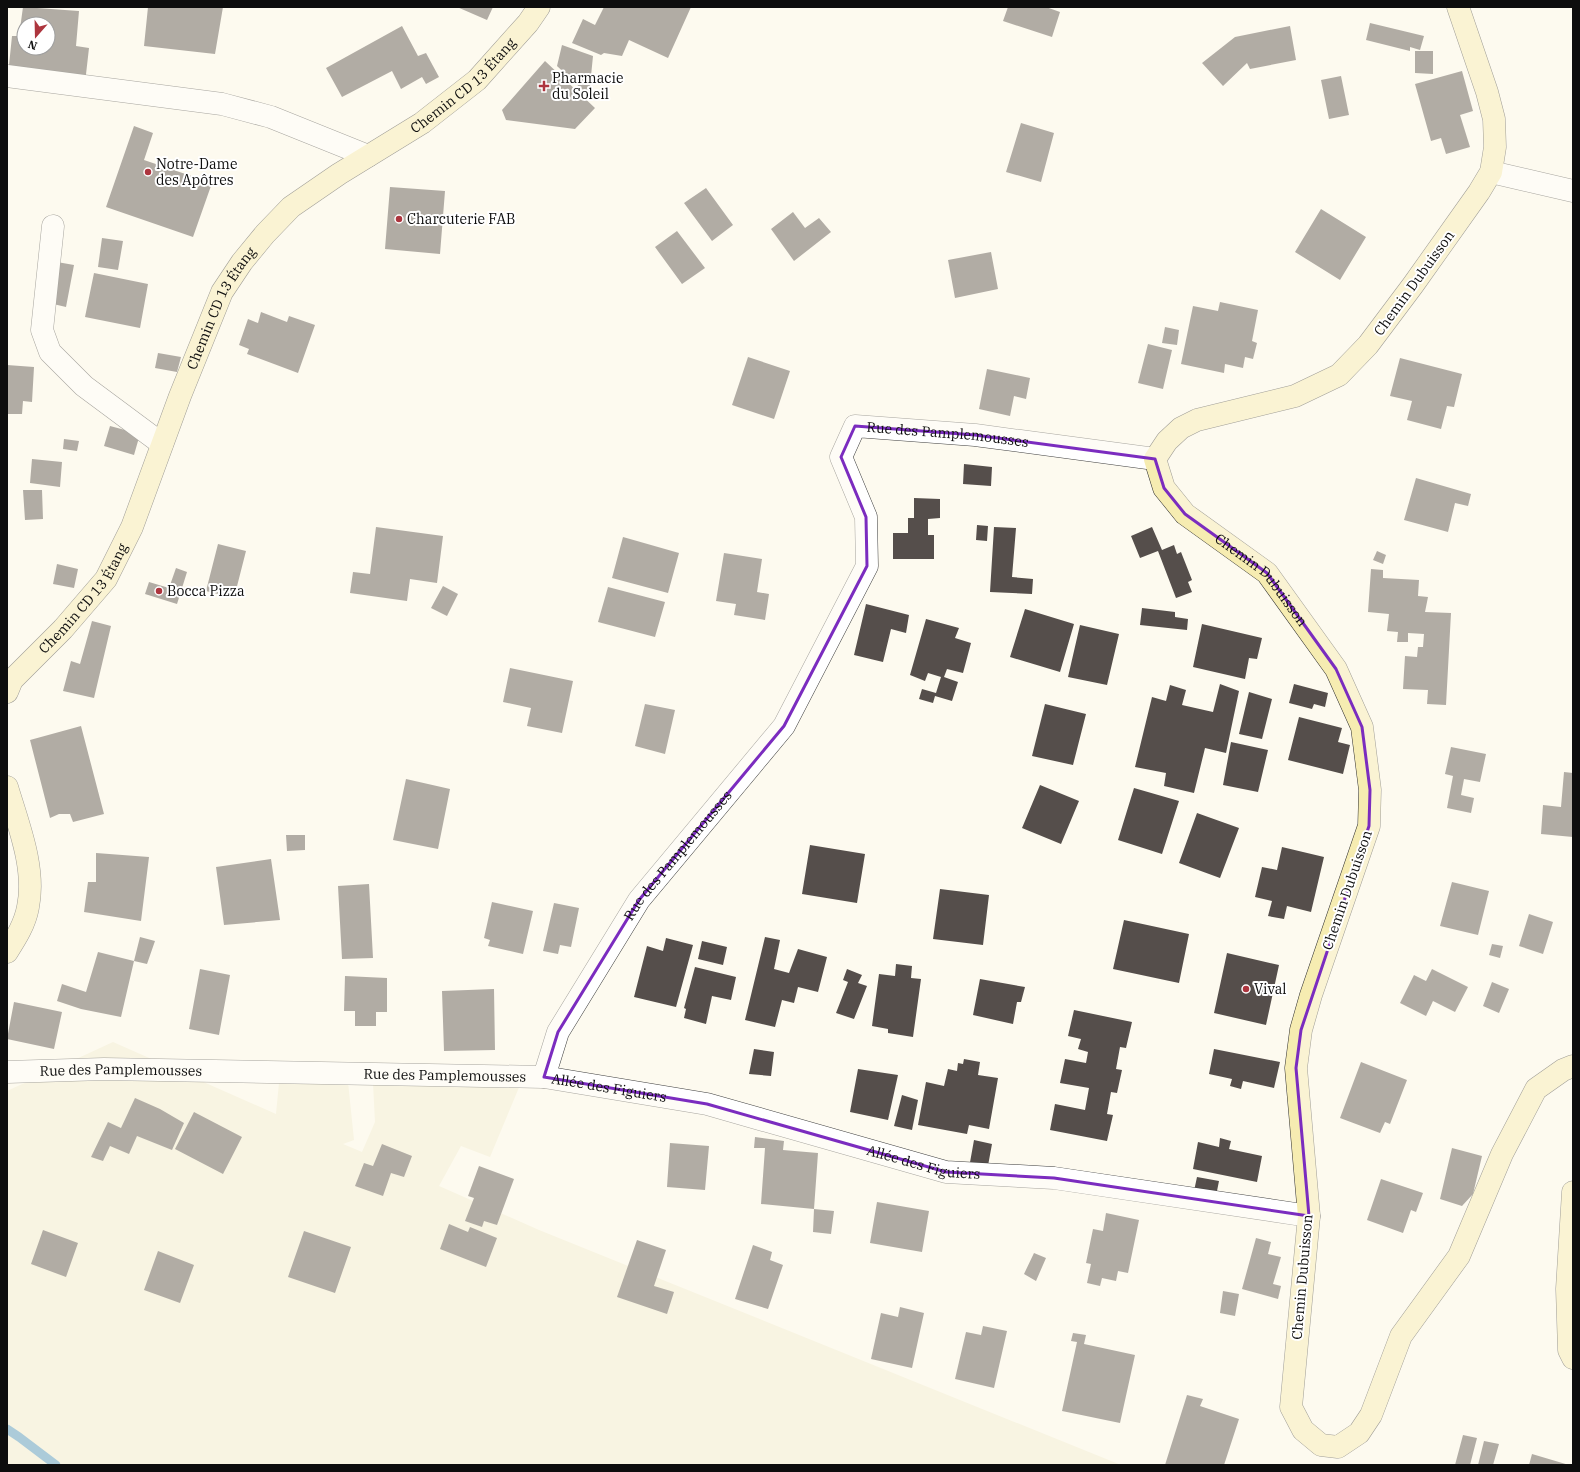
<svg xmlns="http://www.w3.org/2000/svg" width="1580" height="1472" font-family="'IBM Plex Serif',serif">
  <rect width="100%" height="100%" fill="#fdfaef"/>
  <path fill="#f1edd2" d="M113 1042 276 1114 279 1083 348 1082 354 1140 343 1144 362 1152 375 1122 373 1083 520 1085 490 1157 461 1146 439 1186 539 1230 1121 1465H7V1091Z"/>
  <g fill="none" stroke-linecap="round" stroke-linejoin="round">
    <path stroke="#4992be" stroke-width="9" d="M7 1429 19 1437 56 1465"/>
  </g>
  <path fill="#554e4b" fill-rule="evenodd" d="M23 7 79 11 76 46 89 48 85 83 8 75 12 36H19ZM24 24H48V48H24Z
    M148 7H223L215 54 144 46Z
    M457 7H493L487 20Z
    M604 7H691L668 58 629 40 622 56 604 53 601 55 572 43 583 19 595 25Z
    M1008 7H1046L1060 12 1052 37 1003 21Z
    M1370 23 1424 36 1420 50 1410 47V51L1366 40Z
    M402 26 418 56 426 53 439 77 426 84 422 77 401 89 392 71 342 97 326 68Z
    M1290 26 1296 60 1250 69 1247 63 1223 86 1202 63 1235 37Z
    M562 45 593 56 589 96 557 66Z
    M1415 51H1433V74L1415 73Z
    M545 61 595 108 575 129 506 120 502 110Z
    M1462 71 1473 111 1460 115 1470 147 1446 154 1441 138 1431 141 1415 84Z
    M1341 76 1349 115 1329 119 1321 80Z
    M1021 123 1054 133 1041 182 1006 172Z
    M134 126 153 133 144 160 212 183 193 237 106 207Z
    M390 187 445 191 440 254 385 249Z
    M706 188 733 225 712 241 684 203Z
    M1321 209 1366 237 1340 280 1295 252Z
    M793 212 805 228 819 218 831 232 794 261 771 229Z
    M677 231 705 268 682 284 655 247Z
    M102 238 123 241 118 270 98 267Z
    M991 252 998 289 955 298 948 260Z
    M57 262 74 265 66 307 49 303Z
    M94 273 148 284 140 328 85 317Z
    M1220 302 1258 310 1252 341 1257 343 1253 359 1245 357 1243 368 1225 364 1224 373 1181 364 1193 306 1218 311Z
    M261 312 287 322 289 316 315 325 298 373 247 354 249 349 239 345 248 319 258 323Z
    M1165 327 1179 330 1177 345 1162 343Z
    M1148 344 1172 350 1163 389 1138 383Z
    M158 353 181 357 177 372 155 368Z
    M748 357 790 371 774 419 732 405Z
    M1400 358 1462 374 1454 407 1447 406 1441 429 1407 420 1412 401 1390 396Z
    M7 365 34 367 32 402 23 401 22 414H7Z
    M987 369 1030 378 1026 399 1014 396 1010 416 979 409Z
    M110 426 140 434 134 455 104 446Z
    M64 439 79 441 77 451 63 449Z
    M32 459 62 462 60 487 30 483Z
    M964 464 992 467 991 486 963 484Z
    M1416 478 1471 494 1468 506 1455 503 1448 532 1404 520Z
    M23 490H42L43 519 25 520Z
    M914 498 940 499V518L928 519V535H934V559H893V533H908V518H914Z
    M977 525 988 526 987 541 976 540Z
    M376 527 443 536 437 583 410 579 407 601 350 593 353 572 370 574Z
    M994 527 1016 528 1012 577 1033 579 1032 594 990 592Z
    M1152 527 1162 550 1174 545 1177 554 1181 552 1192 580 1188 582 1192 592 1176 598 1158 551 1140 558 1131 536Z
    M623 537 679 553 668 593 612 578Z
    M218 544 246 551 234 598 206 591Z
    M1377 551 1386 555 1383 564 1373 560Z
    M724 553 762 559 757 592 769 594 765 620 734 615 736 604 716 601Z
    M57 564 78 569 74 588 53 584Z
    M176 568 187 572 177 604 145 594 149 582 169 588Z
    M1371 569 1383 570V578L1419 580 1418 596 1428 597 1425 612 1451 613 1446 705 1427 704 1428 690 1403 689 1405 656 1417 657 1418 647H1423L1424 634 1408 633V642H1397L1398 632 1387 631 1389 614 1368 612Z
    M443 586 458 594 447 616 431 608Z
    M608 587 665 602 655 637 598 622Z
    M866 604 909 615 906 633 891 629 883 662 854 655Z
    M1142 608 1175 612V617L1188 619 1187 630 1140 625Z
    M1025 609 1074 624 1060 672 1010 657Z
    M926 619 959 628 955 638 971 643 963 673 947 669 944 677 958 682 952 701 935 696 933 703 919 699 922 689 936 693 941 677 928 673 925 681 910 675Z
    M92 621 111 626 94 698 63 691 71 661 80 664Z
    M1202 624 1262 638 1257 659 1249 658 1245 679 1193 667Z
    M1080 625 1119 634 1107 685 1068 677Z
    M510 668 573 681 562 733 527 726 531 708 503 702Z
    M1220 684 1239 691 1226 753 1205 748 1194 793 1164 786 1166 773 1135 767 1152 697 1166 701 1170 685 1186 690 1182 705 1213 712Z
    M1294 684 1328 693 1325 707 1314 704 1312 709 1289 703Z
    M1249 692 1272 699 1262 739 1239 734Z
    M645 704 675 710 665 754 635 746Z
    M1045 704 1086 714 1073 765 1032 756Z
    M1299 717 1342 728 1338 742 1350 745 1343 774 1288 760Z
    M81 726 104 814 73 822 70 814H59L50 818 30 740Z
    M1231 742 1268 750 1258 792 1223 785Z
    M1451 747 1486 754 1480 782 1464 779 1461 795 1474 798 1471 813 1447 808 1453 776 1445 774Z
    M1564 772 1573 773V837L1541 834 1543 805 1561 807Z
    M406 779 450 789 438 849 393 840Z
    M1040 785 1079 801 1061 844 1022 828Z
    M1134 788 1179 801 1162 854 1118 840Z
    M1197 813 1239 828 1220 878 1179 863Z
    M286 835H305V850L287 851Z
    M810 845 865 854 857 903 802 894Z
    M1282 847 1324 857 1311 912 1287 906 1284 919 1268 916 1272 901 1255 897 1262 867 1277 870Z
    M96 853 149 857 141 921 84 912 88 882H96Z
    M271 859 280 920 224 925 216 867Z
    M1452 882 1489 891 1478 935 1440 926Z
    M369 884 373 958 342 959 338 886Z
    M940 889 989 895 983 945 933 939Z
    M492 902 533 911 523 954 488 946 490 940 484 938Z
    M554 903 579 908 571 947 560 945 558 954 543 951Z
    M1529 914 1553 922 1543 954 1519 946Z
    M1124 920 1189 934 1179 983 1113 969Z
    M140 937 155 941 147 964 134 961Z
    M765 937 780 940 774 969 789 973 798 949 827 957 818 992 798 987 794 1003 782 1000 775 1027 745 1020Z
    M666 938 693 945 676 1007 634 997 647 946 663 951Z
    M702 941 727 947 723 965 698 959Z
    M1492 944 1503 946 1500 958 1489 955Z
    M98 952 134 961 121 1017 81 1009 57 1001 62 984 86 992Z
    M1227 953 1279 965 1266 1025 1214 1013Z
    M896 964 912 966 911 978 921 979 913 1037 888 1033V1029L872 1026 879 974 895 976Z
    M695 967 736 977 731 1000 712 996 706 1024 684 1018 686 1009 684 1008Z
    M200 969 230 975 219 1035 189 1029Z
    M847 969 862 975 858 983 867 986 854 1019 836 1013 848 982 843 980Z
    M1432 969 1468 987 1455 1012 1433 1001 1426 1016 1400 1003 1414 975 1426 981Z
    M345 976 387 978V1012H376V1026H355V1011H344Z
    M980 979 1025 987 1021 1002H1017L1013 1024 973 1015Z
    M1492 982 1509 989 1499 1013 1483 1006Z
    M494 989 495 1050 444 1051 442 991Z
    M14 1002 62 1012 54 1049 7 1039Z
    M1074 1010 1132 1022 1126 1048 1120 1047 1116 1069 1122 1070 1117 1093 1111 1092 1107 1114 1113 1115 1107 1141 1050 1130 1055 1104 1085 1110 1089 1088 1060 1083 1065 1059 1086 1063 1088 1052 1078 1049 1081 1039 1068 1036Z
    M754 1049 774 1052 771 1076 749 1074Z
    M1214 1049 1280 1062 1274 1088 1243 1081 1241 1089 1230 1086 1232 1079 1209 1074Z
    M964 1059 980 1062 978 1075 998 1078 989 1129 969 1125 967 1134 918 1125 926 1082 944 1086 948 1069 957 1071 958 1063 963 1064Z
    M1361 1062 1407 1080 1390 1124 1385 1122 1380 1133 1340 1118Z
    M858 1069 898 1075 888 1120 850 1112Z
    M902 1095 918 1100 912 1130 894 1126Z
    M135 1098 160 1109 184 1123 172 1150 137 1136 129 1154 110 1146 103 1161 91 1157 108 1122 121 1128Z
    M194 1112 242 1137 223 1174 175 1149Z
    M755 1137 784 1141 783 1150 818 1153 814 1209 761 1204 765 1148H754Z
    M1220 1138 1231 1141 1229 1149 1262 1156 1257 1182 1193 1169 1198 1142 1219 1147Z
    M974 1140 992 1144 987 1171 969 1168Z
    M670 1143 709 1146 705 1190 667 1187Z
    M382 1144 412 1156 404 1177 391 1173 383 1196 355 1186 364 1163 373 1166Z
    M1452 1148 1482 1156 1473 1194 1462 1206 1440 1199Z
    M479 1166 514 1179 497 1225 484 1221 482 1227 465 1221 474 1198 468 1196Z
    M1197 1177 1219 1181 1216 1196 1194 1191Z
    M1381 1179 1423 1193 1416 1212 1411 1210 1403 1233 1367 1220Z
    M877 1202 929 1211 922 1252 870 1243Z
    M814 1209 834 1211 831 1234 813 1232Z
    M1106 1213 1139 1220 1128 1273 1118 1271 1116 1281 1102 1278 1100 1286 1087 1283 1091 1264 1086 1263 1093 1229 1103 1231Z
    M449 1224 468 1232 470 1227 497 1238 486 1267 440 1249Z
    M43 1230 78 1243 66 1277 31 1264Z
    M304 1231 351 1247 335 1293 288 1277Z
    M1256 1238 1271 1242 1268 1254 1281 1257 1273 1284 1281 1286 1278 1299 1242 1289Z
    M637 1240 666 1250 654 1286 674 1292 667 1314 617 1297Z
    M753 1245 772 1252 770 1260 783 1265 768 1309 735 1299Z
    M158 1251 194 1265 180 1303 144 1290Z
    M1034 1253 1046 1258 1036 1281 1024 1274Z
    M1223 1291 1239 1294 1235 1316 1220 1313Z
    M900 1307 924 1313 912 1368 871 1359 881 1313 898 1317Z
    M983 1326 1007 1331 994 1388 955 1379 966 1332 981 1335Z
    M1073 1333 1086 1335 1084 1344 1135 1355 1120 1423 1062 1411 1077 1342 1071 1341Z
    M1187 1395 1203 1399 1200 1406 1239 1419 1224 1465H1165Z
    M1463 1435 1477 1438 1470 1465H1455Z
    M1484 1441 1499 1444 1493 1465H1478Z
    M1532 1454 1569 1465H1529Z"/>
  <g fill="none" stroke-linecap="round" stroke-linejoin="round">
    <g stroke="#404040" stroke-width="23">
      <g id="street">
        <path d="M7 76 222 104 271 117 368 156"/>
        <path d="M1491 172 1573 191"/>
        <path d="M53 226 42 330 50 352 84 386 162 444"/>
        <path id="s1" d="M7 1072 104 1069 544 1077 558 1032 639 900 784 726 867 566 866 517 841 457 855 426 975 435 1155 459"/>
        <path id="s2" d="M544 1077 707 1104 946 1172 1054 1178 1309 1216"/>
      </g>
    </g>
    <g stroke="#2f2f2f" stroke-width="23">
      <g id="secondary">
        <path id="s3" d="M1458 7 1487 92 1494 119 1495 147 1491 172 1479 192 1413 285 1368 345 1339 375 1295 396 1197 420 1181 428 1167 441 1155 459 1164 488 1185 514 1267 573 1336 669 1362 727 1370 790 1369 826 1311 995 1301 1030 1296 1068 1309 1216 1291 1407 1303 1430 1321 1445 1338 1447 1359 1433 1371 1415 1401 1336 1459 1256 1502 1154 1536 1089 1563 1070 1573 1066"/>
        <path id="s4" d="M7 692 12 680 63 629 106 579 132 527 180 396 222 292 242 262 265 234 291 207 339 174 422 123 477 80 528 23 539 7"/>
        <path d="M7 787C18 824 36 868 28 907 25 924 16 938 7 952"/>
        <path d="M1573 1192 1567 1289 1569 1350 1573 1358"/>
      </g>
    </g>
    <use href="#street" stroke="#fff" stroke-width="22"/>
    <use href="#secondary" stroke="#f6ecb1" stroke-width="22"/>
  </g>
  <path d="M0 0H1580V1472H0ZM855 426 975 435 1155 459 1164 488 1185 514 1267 573 1336 669 1362 727 1370 790 1369 826 1301 1030 1296 1068 1309 1216 1054 1178 946 1172 707 1104 544 1077 558 1032 639 900 784 726 867 566 866 517 841 457Z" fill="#fdfaef" fill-opacity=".55" fill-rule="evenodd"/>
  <path fill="none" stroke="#7b2cbf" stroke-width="3" stroke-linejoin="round" d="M855 426 975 435 1155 459 1164 488 1185 514 1267 573 1336 669 1362 727 1370 790 1369 826 1301 1030 1296 1068 1309 1216 1054 1178 946 1172 707 1104 544 1077 558 1032 639 900 784 726 867 566 866 517 841 457Z"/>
  <g fill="#ad353e" stroke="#fff" stroke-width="1.5">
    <path d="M542 80h4v4h4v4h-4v4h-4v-4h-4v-4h4z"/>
    <circle cx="148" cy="172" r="4"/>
    <circle cx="399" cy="219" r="4"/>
    <circle cx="159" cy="591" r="4"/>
    <circle cx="1246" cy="989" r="4"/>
  </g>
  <g text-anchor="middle" stroke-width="4" stroke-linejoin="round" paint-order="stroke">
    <g font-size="14" fill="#0d0d0d" stroke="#fff" text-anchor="start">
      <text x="552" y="83">Pharmacie<tspan x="552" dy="16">du Soleil</tspan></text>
      <text x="156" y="169">Notre-Dame<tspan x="156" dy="16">des Apôtres</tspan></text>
      <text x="407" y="224">Charcuterie FAB</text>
      <text x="167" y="596">Bocca Pizza</text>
      <text x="1254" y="994">Vival</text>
    </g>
    <g font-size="14" fill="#0d0d0d" stroke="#fff">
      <text dy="5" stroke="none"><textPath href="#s4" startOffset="782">Chemin CD 13 Étang</textPath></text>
      <text transform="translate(1414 283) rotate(-54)" y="5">Chemin Dubuisson</text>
      <text dy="5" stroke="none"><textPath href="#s4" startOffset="446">Chemin CD 13 Étang</textPath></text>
      <text dy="5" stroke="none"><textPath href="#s1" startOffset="1387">Rue des Pamplemousses</textPath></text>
      <text dy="5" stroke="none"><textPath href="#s3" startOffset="799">Chemin Dubuisson</textPath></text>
      <text dy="5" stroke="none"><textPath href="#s4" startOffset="122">Chemin CD 13 Étang</textPath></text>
      <text dy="5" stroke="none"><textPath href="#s1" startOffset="798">Rue des Pamplemousses</textPath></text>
      <text transform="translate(1347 890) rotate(-71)" y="5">Chemin Dubuisson</text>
      <text dy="5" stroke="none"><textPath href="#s1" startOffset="114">Rue des Pamplemousses</textPath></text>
      <text dy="5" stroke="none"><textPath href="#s1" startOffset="438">Rue des Pamplemousses</textPath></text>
      <text dy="5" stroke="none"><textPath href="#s2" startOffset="66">Allée des Figuiers</textPath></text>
      <text dy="5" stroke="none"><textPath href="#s2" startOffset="390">Allée des Figuiers</textPath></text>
      <text transform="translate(1302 1277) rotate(-85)" y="5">Chemin Dubuisson</text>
    </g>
  </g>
  <rect width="1580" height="1472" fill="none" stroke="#0d0d0d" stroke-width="16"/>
  <g transform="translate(36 36) rotate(200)"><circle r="19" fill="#ffffff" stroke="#9e9e9e"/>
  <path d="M0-3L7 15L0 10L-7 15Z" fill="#ad353e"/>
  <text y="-6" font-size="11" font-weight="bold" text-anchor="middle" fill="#0d0d0d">N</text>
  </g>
</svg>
